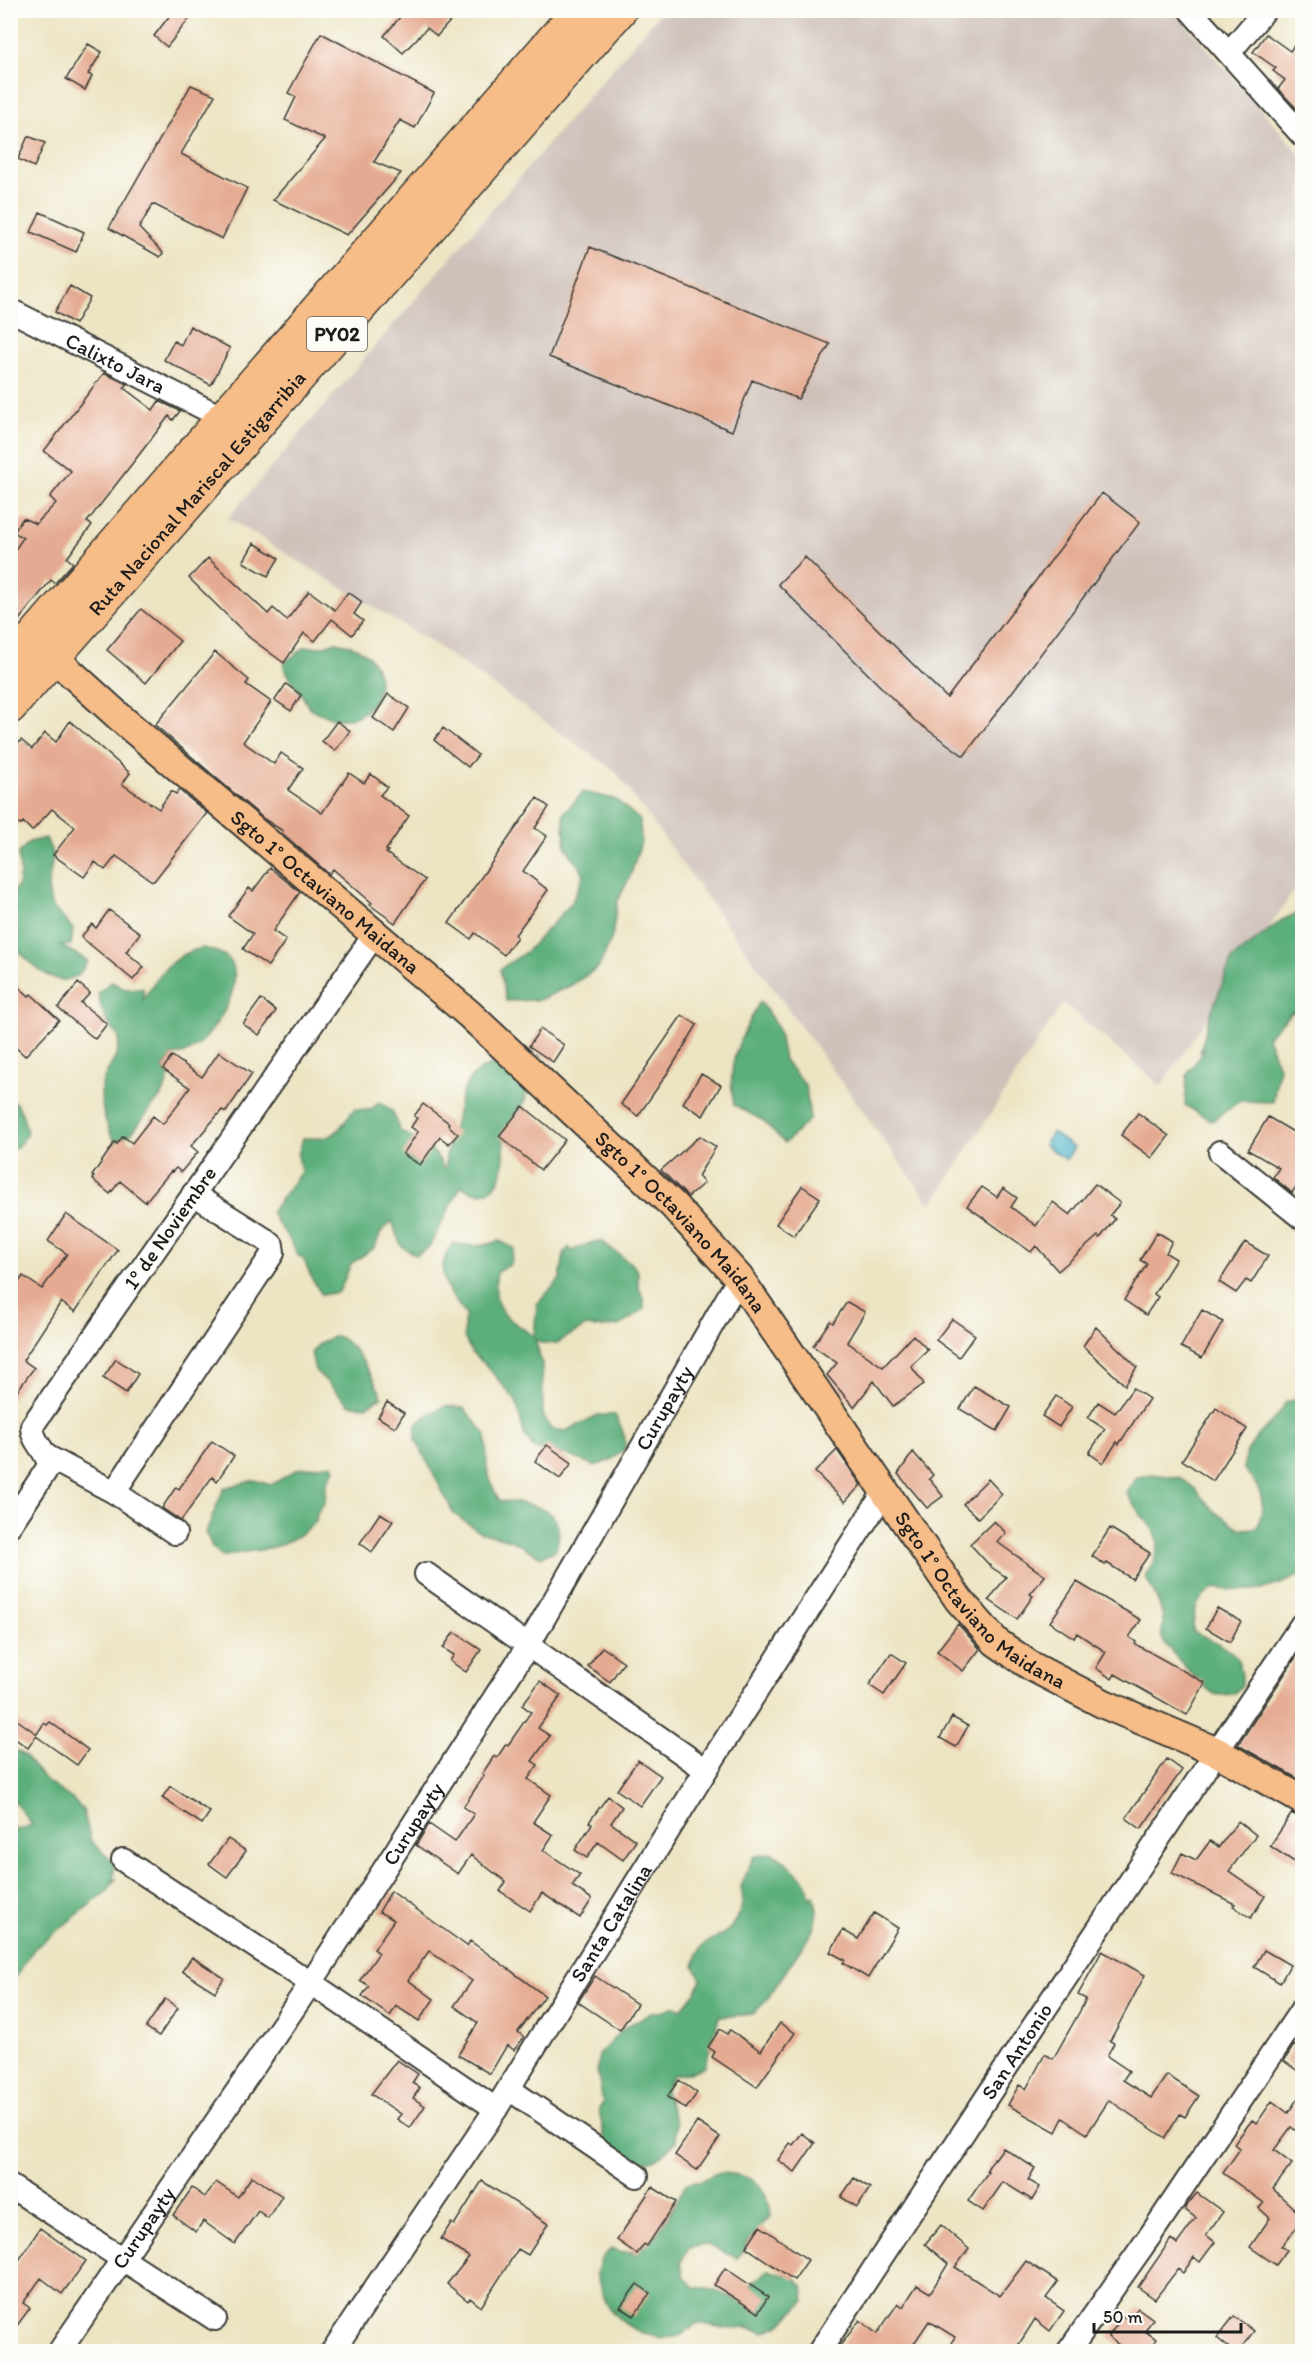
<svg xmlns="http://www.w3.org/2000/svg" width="1313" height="2362" font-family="Itim,sans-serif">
  <rect width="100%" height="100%" fill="#fdfcf7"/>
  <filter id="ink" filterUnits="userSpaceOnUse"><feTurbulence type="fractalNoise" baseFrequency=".0167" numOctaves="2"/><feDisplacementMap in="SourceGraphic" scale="12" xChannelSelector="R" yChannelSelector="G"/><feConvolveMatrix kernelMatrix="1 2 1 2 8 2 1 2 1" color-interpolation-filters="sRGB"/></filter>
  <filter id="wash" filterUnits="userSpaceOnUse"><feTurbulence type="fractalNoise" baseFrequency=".008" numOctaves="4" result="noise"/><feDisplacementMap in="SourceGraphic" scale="24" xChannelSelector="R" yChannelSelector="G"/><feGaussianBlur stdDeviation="1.35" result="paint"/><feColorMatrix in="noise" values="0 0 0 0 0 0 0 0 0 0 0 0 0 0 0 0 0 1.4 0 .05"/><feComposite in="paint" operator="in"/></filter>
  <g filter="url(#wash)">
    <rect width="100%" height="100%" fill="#ece4c3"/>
    <path fill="#cec1ba" d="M662 11H1174L1302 156V879L1161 1086 1063 1003 931 1205 615 771 434 644 228 518Z"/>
    <path fill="#5caf7c" stroke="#3c664c" stroke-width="1.5" d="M336 642C410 654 376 739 325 715 320 713 313 711 309 707 306 704 304 699 302 695 294 684 288 677 283 664L305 647H321Z
      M583 792 615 799 640 820 641 842 631 874 617 903 612 937 599 967 570 986 539 1000 506 1001 500 969 527 951 571 904 584 874 566 847 563 814Z
      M46 838 53 855 48 888 51 905 73 929 71 945H60L88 961 78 976C74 977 68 980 64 980 47 981 15 952 11 936 7 923 10 905 11 892L18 887 20 871 18 854 29 842Z
      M1302 911V1008L1291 1013 1267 1037 1279 1067 1273 1102 1240 1101 1212 1121 1185 1105 1187 1074 1205 1050 1200 1052 1209 1018 1232 959 1282 920Z
      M202 948C212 950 226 953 231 962 245 988 212 1038 190 1051 185 1054 178 1054 172 1056L163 1069 169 1076 164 1092 131 1134 115 1142C106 1126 97 1100 103 1081 110 1061 118 1063 119 1037 106 1023 101 1012 98 993L111 982 126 989 143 988V999C160 974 171 955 202 948Z
      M760 1001 778 1028 784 1060 806 1086 810 1119 785 1143 762 1120 734 1105C725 1063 741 1037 760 1001Z
      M500 1063H508C512 1068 521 1074 524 1080 533 1101 514 1120 503 1136 507 1164 502 1210 461 1186L429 1247 416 1255 401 1246 392 1221 381 1232 375 1247 351 1264 339 1292 322 1295 313 1281 303 1258 298 1256C291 1237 280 1230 271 1212L301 1172 298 1155 303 1138C337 1140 335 1134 354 1109L371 1110 379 1102 392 1111 399 1126 398 1129C416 1141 436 1146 443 1168L446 1167C444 1154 450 1144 453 1131 461 1099 461 1070 500 1063Z
      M11 1100C23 1107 25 1122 27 1135L17 1147 11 1150Z
      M499 1241 514 1248 511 1264 497 1272C491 1311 504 1316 534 1336L537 1304 560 1279 564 1254 569 1247 571 1251 593 1242 601 1241 633 1265 638 1272V1285L644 1301V1309L621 1325 603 1328 586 1326 557 1343H540L535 1339 542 1364 543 1414 551 1429 566 1431 598 1415H615C621 1426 626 1436 625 1449L611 1460 595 1466 565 1454H549L533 1448 524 1434 516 1401 485 1364 472 1353 464 1337V1321L466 1315C447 1291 432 1271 453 1243 471 1247 483 1247 499 1241Z
      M336 1336C355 1342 374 1379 382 1397L367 1406 350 1405 315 1370 311 1353 321 1342Z
      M1302 1398V1574C1271 1591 1249 1593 1214 1588 1196 1601 1193 1608 1193 1631 1220 1646 1244 1647 1242 1685L1234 1694C1228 1694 1220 1696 1215 1694 1206 1690 1164 1646 1162 1637 1161 1631 1164 1624 1163 1618 1161 1603 1152 1590 1145 1576 1175 1530 1146 1532 1127 1493L1135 1478 1151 1474 1181 1478 1194 1488 1215 1512 1241 1529 1257 1528C1267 1501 1262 1489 1243 1468L1247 1451 1256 1438 1278 1415 1286 1402Z
      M446 1406 464 1408 486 1435 487 1469 492 1485 499 1500C533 1506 569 1504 556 1550L541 1557 513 1541 480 1532 454 1514 416 1440V1424L429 1414Z
      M333 1464 335 1469 326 1483 325 1502 317 1513 316 1522C303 1533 288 1544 270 1548 254 1552 239 1551 223 1557L212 1547 206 1532 224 1488 255 1480 271 1485 298 1469Z
      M11 1748 25 1756 46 1781 72 1799 83 1810 91 1841 115 1864 113 1881 117 1878 106 1892 34 1949 11 1984V1825L17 1830 32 1825 11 1797Z
      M772 1853 785 1861 807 1883 810 1899 814 1895 817 1911 814 1929 766 2001 753 2014 719 2017 705 2066 689 2073 672 2075 665 2091 676 2123V2141C648 2173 635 2164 605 2142L599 2109 603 2103 597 2070 599 2054 625 2027 653 2012H660L675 2006 681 2009 695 1994 701 1979 694 1966C696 1960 697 1953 701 1948 708 1939 716 1939 724 1933 738 1925 746 1902 741 1887L753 1857Z
      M717 2173C751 2174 767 2180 770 2217 757 2229 749 2244 737 2258L705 2244 689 2247 681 2262 684 2277 696 2288H708L743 2302 749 2286 768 2270 784 2275 790 2273 803 2285 805 2301 780 2325 764 2332 747 2328 730 2329 697 2323C692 2327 687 2333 682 2335 657 2344 625 2329 610 2309 603 2299 600 2285 596 2274L601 2259 612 2248C616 2250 622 2252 626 2252 655 2254 674 2203 687 2183L702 2180Z"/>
    <path fill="#4bb4c8" stroke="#346872" stroke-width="1.5" d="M1052 1132 1074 1148 1066 1160 1044 1145Z"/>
    <g id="blocks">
      <path fill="#e5ab92" d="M174 10H196L167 47 154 36Z
        M406 10H460L437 36 427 28 403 53 384 36Z
        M321 33 434 93 415 128 400 120 374 162 401 173 347 235 273 200 325 139 285 120 296 97 288 93Z
        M1266 34 1290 51 1302 35V114L1278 89 1285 80 1273 71 1276 68 1253 52Z
        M88 44 102 52 88 74 92 76 85 90 66 79Z
        M191 85 215 95 181 154 247 188 222 239 153 204 139 228 163 253 160 257 109 228Z
        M28 136 45 143 34 167 18 159Z
        M40 212 84 232 76 252 31 232Z
        M590 247 830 344 798 399 752 380 732 431 549 357Z
        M70 286 90 298 75 324 55 312Z
        M190 326 230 348 211 385 164 360 174 341 181 345Z
        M104 373 127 384 124 388 153 410 159 401 180 411 173 420 169 416 87 522 92 525 67 558 73 563 55 583 51 580 10 631V557L23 538 14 532 23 518 36 524 56 503 50 497 71 471 44 451Z
        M1102 493 1140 522 964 756 914 720 778 584 805 557 947 698Z
        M254 543 279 558 268 576 243 562Z
        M208 558 268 614 273 608 287 620 309 591 335 610 348 592 362 602 354 614 363 621 352 635 332 619 315 641 304 633 284 663 250 638 189 578Z
        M141 609 180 641 146 683 107 650Z
        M215 652 249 680 246 684 271 702 243 742 274 764 281 753 303 768 288 790 322 813 349 773 364 783 371 774 387 787 380 795 409 816 386 850 388 851 386 853 425 880 395 923 370 905 372 903 333 869 329 874 282 833 283 831 264 819 155 725Z
        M286 684 301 695 291 711 275 700Z
        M388 694 409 708 394 732 373 718Z
        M70 721 130 773 122 784 159 809 171 791 176 794 179 790 207 813 154 881H152L116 856 105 870 95 862 84 877 53 855 75 827 52 809 32 831 23 822 20 825 10 817V752L21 740 32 749 45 733 56 742Z
        M337 721 350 731 335 751 322 741Z
        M443 728 478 755 468 767 434 740Z
        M537 798 549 807 535 828 547 836 523 871 548 890 515 935 517 937 504 955 475 933 471 939 449 923Z
        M270 868 300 892 273 931 286 940 268 966 243 949 253 934 228 916 249 888 253 891Z
        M109 910 140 933 126 952 144 967 133 980 81 937 92 924 96 928Z
        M10 979 29 996 31 994 59 1020 25 1056 10 1042Z
        M78 983 90 993 81 1003 107 1024 95 1039 58 1008Z
        M261 999 276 1011 259 1035 243 1024Z
        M682 1015 697 1025 671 1068 638 1116 621 1104Z
        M540 1029 564 1045 553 1062 529 1046Z
        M219 1052 252 1074 226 1112 222 1110 191 1146 198 1152 181 1172 176 1168 172 1172 171 1171 145 1202 120 1181 110 1194 92 1179 94 1177 92 1176 115 1142 117 1144 123 1136 132 1143 153 1116 163 1124 190 1088 163 1069 172 1056 202 1077Z
        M701 1074 721 1085 703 1116 683 1103Z
        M423 1104 449 1123 448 1125 458 1134 449 1144 440 1137 420 1165 403 1154 418 1132 411 1127 417 1118 414 1116Z
        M523 1106 565 1140 541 1170 499 1136Z
        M1138 1113 1169 1136 1152 1158 1121 1135Z
        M1268 1117 1302 1137V1178L1292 1193 1273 1177 1279 1168 1248 1150Z
        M700 1136 716 1147 698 1176 704 1183 688 1197 661 1170Z
        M1095 1184 1120 1203 1110 1215 1115 1219 1100 1238 1098 1236 1058 1271 1036 1246 1031 1252 967 1206 982 1187 997 1197 1003 1188 1017 1198 1011 1207 1036 1226 1053 1202 1070 1215Z
        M802 1186 820 1198 794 1236 776 1224Z
        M66 1214 118 1250 75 1312 61 1302 23 1360 34 1368 10 1401V1295L23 1276 42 1289 67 1254 48 1241Z
        M1157 1232 1172 1241 1166 1253 1176 1259 1154 1294 1158 1297 1146 1315 1124 1300 1147 1264 1140 1260Z
        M1245 1242 1268 1256 1251 1283 1246 1280 1236 1293 1219 1282Z
        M847 1302 865 1312 847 1342 883 1367 913 1335 928 1350 911 1366 924 1384 893 1406 874 1381 854 1407 827 1375 837 1363 813 1346 830 1321 833 1323Z
        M1202 1310 1223 1322 1202 1358 1181 1347Z
        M952 1319 975 1335 959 1357 936 1340Z
        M1096 1327 1137 1367 1125 1385 1083 1346Z
        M116 1359 138 1374 126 1393 103 1378Z
        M974 1386 1011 1407 997 1431 960 1409Z
        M1133 1388 1149 1399 1119 1444 1117 1442 1103 1463 1089 1453 1105 1429 1088 1418 1098 1402 1115 1413Z
        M1056 1396 1072 1407 1059 1427 1042 1416Z
        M387 1402 404 1413 395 1428 378 1417Z
        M1216 1408 1247 1429 1213 1481 1182 1460Z
        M212 1441 234 1456 217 1481 212 1477 181 1521 162 1508 176 1487 179 1489Z
        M547 1445 572 1463 560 1479 535 1461Z
        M837 1450 861 1485 845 1502 815 1472Z
        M913 1452 933 1475 929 1479 943 1496 927 1508 898 1474Z
        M988 1479 1002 1494 978 1518 963 1504Z
        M380 1513 393 1521 372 1552 360 1543Z
        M994 1521 1006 1533 997 1542 1045 1576 1030 1594 1033 1596 1017 1619 989 1600 1006 1577 991 1567 970 1544Z
        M1110 1528 1150 1553 1132 1579 1107 1563 1105 1565 1092 1556Z
        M1077 1582 1141 1620 1129 1637 1136 1642 1135 1644 1205 1683 1187 1715 1115 1674 1112 1679 1096 1668 1106 1652 1077 1633 1074 1638 1050 1622Z
        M1217 1608 1241 1621 1230 1642 1206 1628Z
        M958 1624 980 1649 963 1671 937 1651Z
        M454 1632 481 1650 466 1672 450 1661 454 1655 443 1648Z
        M602 1647 624 1662 610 1682 588 1666Z
        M1302 1648V1781L1238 1745Z
        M891 1653 906 1663 884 1695 869 1685Z
        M540 1681 561 1696 538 1728 550 1736 532 1761 538 1765 528 1779 551 1795 533 1822 553 1835 543 1850 580 1875 572 1886 592 1899 580 1918 542 1893 530 1911 500 1891 506 1882 471 1855 458 1874 416 1845 429 1824 455 1842 474 1814 463 1807 484 1776 482 1774 494 1756 497 1758 506 1744 508 1745 531 1712 522 1705Z
        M10 1715 37 1734 44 1723 47 1725 50 1722 88 1750 77 1765 36 1736 28 1748 10 1735Z
        M952 1717 968 1726 956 1747 940 1738Z
        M1167 1759 1182 1770 1141 1829 1126 1818Z
        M638 1760 661 1776 640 1806 617 1790Z
        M170 1786 210 1812 202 1824 162 1798Z
        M608 1796 622 1807 611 1823 636 1841 623 1860 598 1842 587 1858 575 1850 592 1824 589 1822Z
        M1292 1813 1302 1819V1867L1270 1846Z
        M1238 1821 1256 1835 1229 1871 1265 1896 1251 1918 1233 1906 1235 1904 1172 1873 1182 1853 1196 1860 1210 1841 1219 1847Z
        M228 1839 246 1851 227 1877 209 1864Z
        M391 1891 467 1946 470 1941 480 1948 545 1996 518 2032 524 2037 514 2050 507 2045 490 2074 458 2055 478 2023 454 2006 472 1981 429 1951 408 1980 434 1999 419 2021 396 2006 390 2016 362 1996 369 1986 360 1980 379 1953 374 1949 394 1920 379 1912Z
        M874 1913 898 1928 868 1978 843 1963 845 1960 830 1952 843 1930 858 1939Z
        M1264 1950 1290 1965 1280 1983 1254 1967Z
        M1102 1951 1145 1975 1110 2041 1114 2043 1107 2056 1129 2071 1123 2080 1151 2098 1167 2075 1199 2096 1185 2117 1180 2114 1165 2138 1109 2100 1087 2134 1063 2118 1056 2132 1008 2105 1019 2085 1026 2089 1045 2054 1053 2059 1080 2011 1086 1999 1078 1995Z
        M192 1957 224 1978 215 1992 182 1971Z
        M595 1976 637 2004 620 2030 578 2002Z
        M165 1999 178 2008 159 2036 146 2027Z
        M780 2023 795 2033 757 2087 712 2057 715 2052 708 2047 720 2029 727 2034 730 2030 761 2051Z
        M1294 2045 1302 2052V2074L1284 2061Z
        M397 2060 418 2074 412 2083 420 2088 413 2098 425 2106 410 2128 397 2119 401 2114 371 2094Z
        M679 2080 697 2093 686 2109 667 2097Z
        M1302 2092V2135L1291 2127 1274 2150 1292 2164 1273 2189 1302 2216V2222L1281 2246 1287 2250 1276 2265 1250 2247 1270 2218 1259 2208 1264 2203 1223 2173 1240 2149 1234 2144 1252 2120 1257 2123 1272 2101 1288 2113Z
        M697 2122 720 2137 697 2170 675 2155Z
        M802 2133 815 2143 795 2172 778 2160 790 2143 793 2145Z
        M1003 2148 1035 2168 1028 2180 1040 2187 1032 2200 1003 2182 983 2211 968 2201 988 2172 986 2171 994 2158 995 2159Z
        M252 2176 282 2196 268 2218 258 2211 235 2244 203 2221 196 2232 173 2215 192 2188 205 2197 216 2182 238 2197Z
        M854 2178 870 2188 857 2207 841 2197Z
        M482 2181 548 2224 528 2255 518 2249 481 2307 470 2298 468 2301 447 2284 469 2257 441 2239 451 2223 454 2225Z
        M652 2187 676 2202 647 2246 644 2244 637 2254 617 2240Z
        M1197 2193 1223 2212 1206 2235 1215 2242 1200 2262 1194 2257 1183 2273 1178 2269 1155 2299 1138 2287 1171 2239 1177 2244 1196 2218 1184 2209Z
        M941 2225 969 2249 955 2267 1000 2296 1026 2261 1058 2282 1046 2298 1064 2311 1050 2331 1035 2319 1014 2352H945L955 2337 929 2321 908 2352H835L860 2320 877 2334 898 2303 903 2307 917 2285 930 2293 948 2264 925 2244Z
        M760 2226 808 2260 794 2280 746 2247Z
        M40 2228 86 2261 62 2294 41 2278 23 2303 30 2308 10 2335V2274Z
        M725 2268 768 2297 758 2313 714 2285Z
        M637 2284 650 2293 634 2316 620 2307Z
        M1138 2308 1153 2319 1145 2331 1156 2339 1148 2352H1129L1108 2337 1123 2316 1129 2320Z
        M1234 2316 1254 2331 1238 2352H1234L1217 2338Z"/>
    </g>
  </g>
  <g filter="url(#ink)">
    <use href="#blocks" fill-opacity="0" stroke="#3b3a35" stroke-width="1.5"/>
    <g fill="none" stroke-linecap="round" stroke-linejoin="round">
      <g stroke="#3b3a35" stroke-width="26">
        <g id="minor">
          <path d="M1190 10 1302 135"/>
          <path d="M1229 53 1265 10"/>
          <path id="s1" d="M10 310 223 418"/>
          <path d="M1220 1152 1302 1218"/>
          <path d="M48 1457 114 1492 175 1533"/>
          <path d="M114 1492 273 1253 272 1245 266 1240 193 1194"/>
          <path d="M10 1525 49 1466C47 1450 32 1443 32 1426L375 934"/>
          <path d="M426 1574 706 1770"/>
          <path d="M123 1860 311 1983 496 2109"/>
          <path d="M509 2089 637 2176"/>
          <path d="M10 2186 215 2319"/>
          <path id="s2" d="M59 2352 311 1983 528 1646 739 1278"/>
          <path id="s3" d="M332 2352 496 2109 706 1770 885 1491"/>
          <path id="s4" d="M819 2352 1025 2039 1302 1624"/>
          <path d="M1068 2352 1152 2233 1302 2009"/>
        </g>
      </g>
      <g stroke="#3b3a35" stroke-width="32">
        <g id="major">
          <path id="s5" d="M38 643 125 722 469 1014 673 1205 739 1278 959 1600 996 1642 1031 1666 1104 1704 1217 1752 1302 1800"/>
        </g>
      </g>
      <g stroke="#3b3a35" stroke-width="36">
        <g id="highway">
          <path d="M10 664 223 418 579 10"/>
          <path id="s6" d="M10 707 620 10"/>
        </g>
      </g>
      <use href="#minor" stroke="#fff" stroke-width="22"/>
      <use href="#major" stroke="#f7bd88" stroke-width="28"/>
      <use href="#highway" stroke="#f7bd88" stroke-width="33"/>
    </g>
  </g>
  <g text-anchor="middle" stroke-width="5" stroke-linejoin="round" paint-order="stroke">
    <rect fill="#fdfcf7" stroke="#605f5e" stroke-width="1.5" x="307" y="317" width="60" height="34" rx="4.5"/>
    <g font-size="20" font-weight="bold" fill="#1c1c1c">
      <text x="337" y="341">PY02</text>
    </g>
    <g font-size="21" fill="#1c1c1c" stroke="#fdfcf7">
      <text dy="7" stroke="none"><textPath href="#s1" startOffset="118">Calixto Jara</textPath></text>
      <text dy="7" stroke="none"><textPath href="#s6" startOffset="284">Ruta Nacional Mariscal Estigarribia</textPath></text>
      <text dy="7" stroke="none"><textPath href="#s5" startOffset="380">Sgto 1° Octaviano Maidana</textPath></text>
      <text dy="7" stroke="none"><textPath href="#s5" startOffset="866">Sgto 1° Octaviano Maidana</textPath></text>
      <text transform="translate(170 1228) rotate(-55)" y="7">1º de Noviembre</text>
      <text dy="7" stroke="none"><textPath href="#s2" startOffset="1122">Curupayty</textPath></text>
      <text dy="7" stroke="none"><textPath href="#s5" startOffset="1352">Sgto 1° Octaviano Maidana</textPath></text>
      <text dy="7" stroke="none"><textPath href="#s2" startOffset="636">Curupayty</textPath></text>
      <text dy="7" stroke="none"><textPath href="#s3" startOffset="512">Santa Catalina</textPath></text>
      <text dy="7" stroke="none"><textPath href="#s4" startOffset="360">San Antonio</textPath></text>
      <text dy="7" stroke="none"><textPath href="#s2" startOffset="150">Curupayty</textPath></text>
    </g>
  </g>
  <rect width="1313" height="2362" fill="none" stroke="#fdfcf7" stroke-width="36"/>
  <path d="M1094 2323v9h147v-9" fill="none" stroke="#1c1c1c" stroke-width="3"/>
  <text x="1103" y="2323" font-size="18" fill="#1c1c1c" stroke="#fdfcf7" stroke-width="4.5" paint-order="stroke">50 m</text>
</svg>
